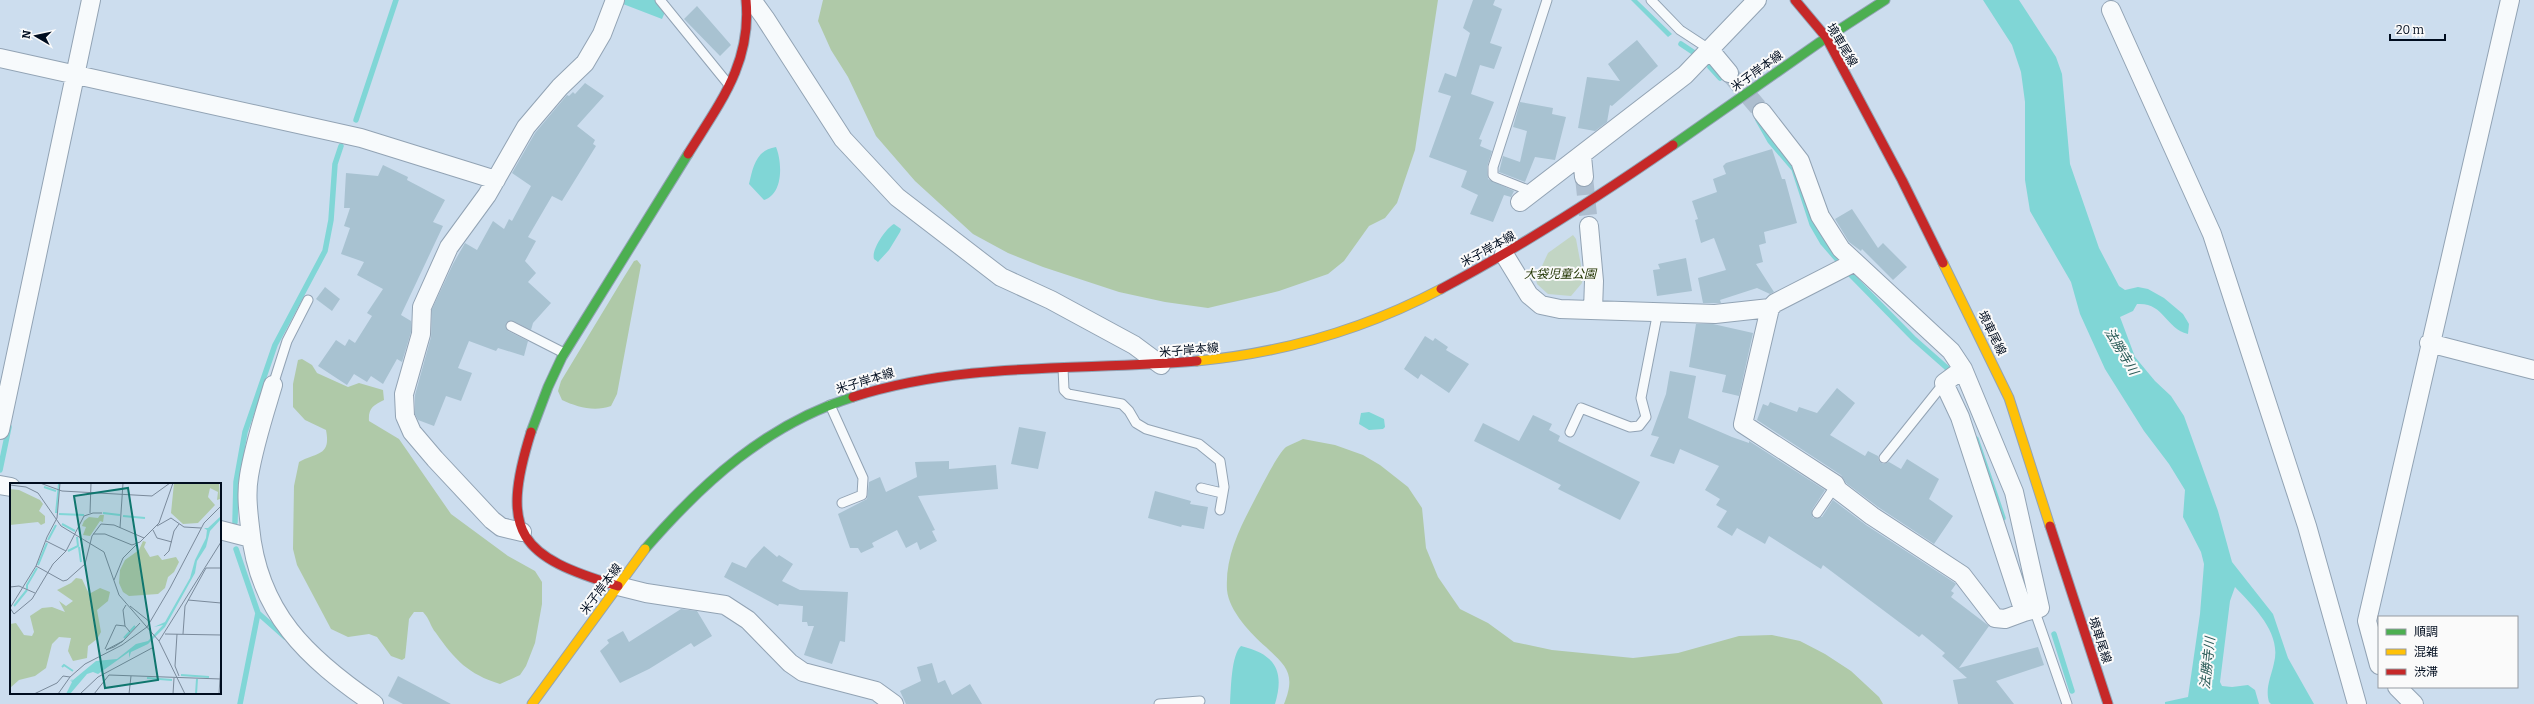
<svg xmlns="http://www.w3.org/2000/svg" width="2534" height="704" font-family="Bitter,'Noto Sans JP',serif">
  <rect width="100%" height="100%" fill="#cde"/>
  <path fill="#c2d5c4" d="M1573 235 1576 239 1583 276 1582 283 1571 296 1548 294 1537 284 1536 279 1548 253Z"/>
  <path fill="#afc9a8" d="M823 0H1438L1415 150 1397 203 1385 218 1369 226 1344 261 1328 274 1279 291 1208 308 1165 302 1119 292 1043 267 1008 253 973 234 915 181 876 136 848 77 831 50 818 21Z
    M637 260 641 265 617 394 611 406C594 412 577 407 562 400L558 391 561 381 624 277 634 261Z
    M302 359 312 365 317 373 348 387 359 383 383 390 384 400C373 405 368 409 369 421L399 439 451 514 508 556 535 571 542 582V604L535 643 526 666 520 675 500 684C468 674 455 660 436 633 430 626 430 619 423 612H414L409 619 405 658 402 660 391 656 377 637 369 634 348 637 331 629 297 565 293 549 294 486 299 462C318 452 331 456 326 430L305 420 293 407V384L298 360Z
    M1303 439 1335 445 1363 455 1380 465 1408 487 1422 508 1426 548 1438 577 1460 609 1488 623 1514 642 1552 650 1633 658 1678 653 1739 636 1772 635 1800 641 1825 654 1851 671 1879 697 1883 704H1284C1296 674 1287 667 1266 647 1251 634 1229 611 1227 590 1225 556 1240 528 1255 499 1261 488 1278 453 1286 447 1291 444 1298 442 1303 439Z"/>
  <path fill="#80d6d6" d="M625 0H655L665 12 662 19 623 4Z
    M1631 0H1637L1672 34 1668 37Z
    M1983 0H2019L2056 57 2062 74 2070 164 2099 248 2119 286 2125 290 2138 287 2148 289 2164 298 2183 314 2189 324 2188 334C2165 328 2164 302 2137 304L2133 311 2120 317 2135 357 2155 381 2171 396 2184 416 2218 511 2232 562 2273 614 2288 658 2314 704H2271L2269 702C2265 688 2271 677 2274 663 2282 633 2253 606 2235 587L2230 601 2220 682 2222 686 2232 687 2248 685 2255 690 2259 704H2165V702L2188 697 2200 614 2204 564 2201 552 2183 517 2185 490 2169 464 2144 431 2105 369 2080 314 2071 282 2030 211 2025 180V102L2021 72 2012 45Z
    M776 147C782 161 784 194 764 200L749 184C753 167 756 150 776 147Z
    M894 224 901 229 900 232 889 250 878 262 874 259C871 250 886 228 894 224Z
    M1369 412 1384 419 1385 427 1383 429 1369 430 1359 424 1361 413Z
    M1241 646C1275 654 1285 671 1275 704H1230C1231 690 1231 655 1241 646Z"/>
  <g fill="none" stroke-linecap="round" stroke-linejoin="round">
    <path stroke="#80d6d6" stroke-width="5.5" d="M1681 44 1693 52
      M1710 67 1720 78
      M356 120 396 0
      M1758 120 1770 141 1794 169 1812 224 1823 243 1849 273 1913 338 1947 368 1950 376
      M1976 439 2003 518
      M0 470 9 427
      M235 522 236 482 245 432 275 345 325 251 331 220 335 164 341 146
      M236 549 258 613 285 637
      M2054 634 2072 691
      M240 704 258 613"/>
  </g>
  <path fill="#a8c2d1" d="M1473 0H1495L1493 5 1502 9 1490 43 1502 47 1494 69 1480 65 1471 94 1494 102 1479 139 1482 140 1480 146 1492 151 1487 167 1488 179 1514 191 1511 197 1504 195 1493 222 1470 214 1478 195 1461 187 1467 171 1429 157 1451 96 1438 92 1445 73 1456 77 1470 33 1463 28Z
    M697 6 731 45 720 56 684 19Z
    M1637 40 1658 66 1612 106 1610 105 1607 122 1595 131 1578 128 1587 77 1620 81 1608 64Z
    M585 83 604 96 577 126 595 140 593 144 596 146 562 201 552 196 528 237 536 241 525 261 536 273 528 282 551 303 533 323 531 330 513 321 506 323 508 331 528 341 524 356 498 348 496 351 469 341 458 368 472 373 461 401 446 396 434 426 418 420 415 414V395L431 337 432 309 453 264 465 243 477 250 493 221 504 229 509 219 512 221 531 186 512 173 535 133 567 95 569 96 573 92 575 94Z
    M1520 102 1553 108 1552 114 1566 117 1555 160 1535 157 1525 182 1499 172 1503 156 1520 162 1527 131 1513 127Z
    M1772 149 1782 179H1785L1797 223 1764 232 1766 243 1759 245 1763 262 1756 264 1774 292 1770 294 1757 288 1720 300 1721 303H1703L1698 278 1726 270 1714 238 1701 243 1695 220 1698 219 1692 201 1717 192 1713 179 1726 174 1723 166 1726 163Z
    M383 165 408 177 407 180 445 200 433 222 443 226 401 315 411 321V332L402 362 397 359 383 384 371 376 367 382 354 374 347 385 318 366 336 340 345 346 349 339 355 343 372 316 367 313 383 289 357 275 364 262 341 254 350 228 344 226 350 208H344L346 173 378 176Z
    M1852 209 1878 248 1883 243 1907 267 1893 280 1862 249 1861 251 1849 242 1835 219Z
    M1686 258 1692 291 1657 296 1653 270 1660 269 1658 264Z
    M325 287 340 299 332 311 316 299Z
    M1696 324H1713L1753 333 1739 396 1722 392 1726 375 1689 367Z
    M1425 336 1433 341 1435 338 1448 347 1446 350 1469 364 1449 393 1421 374 1418 379 1404 369Z
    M1670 371 1696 376 1688 418 1732 437 1749 443V441L1825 490 1812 510 1813 518 1822 517 1833 500 1866 525 1955 583 1956 584 1951 591 1954 593 1951 597 1989 626 1959 668 2038 647 2044 665 1996 681 2014 704H1958L1953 680 1967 678 1942 656 1945 653 1922 634 1919 637 1823 565 1821 569 1769 536 1765 544 1737 528 1732 536 1717 527 1727 511 1716 505 1720 499 1705 490 1719 466 1680 449 1674 464 1650 456 1659 437 1651 435 1666 394Z
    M1837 388 1855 403 1830 435 1865 456 1868 451 1878 456 1879 461 1883 464 1889 462 1901 469 1907 459 1939 479 1929 499 1953 516 1934 544 1878 507 1846 483 1841 475 1757 420 1763 404 1768 406 1770 402 1797 412 1799 407 1817 413Z
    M1533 415 1552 424 1549 430 1560 436 1558 441 1640 482 1620 520 1558 489 1561 485 1474 441 1483 423 1519 441Z
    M1019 427 1046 432 1038 469 1011 464Z
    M949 461V469L996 465 998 489 918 496 935 530 932 531 937 541 920 550 917 542 906 548 897 530 872 543 874 547 861 553 858 548H850L838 514 867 499 869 482 880 477 886 492 917 477 915 462Z
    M1155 491 1191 501 1190 504 1208 507 1204 529 1182 525 1181 527 1148 518Z
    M764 546 777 557 779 555 793 564 782 581 800 590 848 592 845 642 840 641 832 664 804 655 814 626H808L807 622H802L803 606 779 604 778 606 724 577 732 562 746 568 751 560Z
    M681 609 697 611 712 636 694 647 691 643 649 669 620 683 600 651 609 643 607 640 623 631 629 642Z
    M932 663 938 683 945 680 952 695 970 684 982 704H906L900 691 921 681 917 667Z
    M398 676 451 704H403L388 696Z"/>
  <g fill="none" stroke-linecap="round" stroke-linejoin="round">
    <path stroke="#adbecf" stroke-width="18" stroke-dasharray="18 9" stroke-linecap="butt" d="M1729 73 1762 112
      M1584 177 1588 215"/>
    <g stroke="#92a3b4" stroke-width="11">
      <path id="lane" d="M660 0 729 85
        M1651 0 1680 30 1709 49
        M1533 192 1495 177 1493 175V167L1547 0
        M511 326 564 353
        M1063 368 1064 390 1068 394 1122 404 1129 411 1136 423 1146 429 1199 444 1220 461 1224 487 1220 510
        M273 385 287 341 308 300
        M830 405 863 478 862 495 842 503
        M1570 432 1581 408 1630 427 1639 426 1646 417 1641 398 1658 311
        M1884 458 1944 383
        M1201 488 1222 493
        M1817 513 1836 485
        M2034 609 2067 704
        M1159 704 1200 701"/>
    </g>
    <g stroke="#92a3b4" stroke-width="20">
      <path id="street" d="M752 0 765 18 843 139 897 197 1001 277 1051 300 1134 345 1161 365
        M2111 10 2212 234 2307 526 2357 704
        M1709 49 1729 73
        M0 58 361 138 496 180
        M1762 112 1800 161 1820 216 1841 249 1951 351 1963 369 2014 492 2040 608 2024 612 1960 417 1944 383 1963 369
        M1582 156 1584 177
        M1520 202 1685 75 1757 0
        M1589 226 1594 281 1593 310
        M1504 254 1529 295 1541 305 1560 309 1715 314 1770 308
        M1855 262 1775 303 1770 308 1743 424 1835 484 1838 490 1872 516 1962 575 1995 618 2005 619 2024 612
        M2429 343 2534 370
        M273 385C264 415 254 445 249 476 246 493 248 510 250 527 258 613 307 658 374 704
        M0 430 91 0
        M0 485 11 487
        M220 530 251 538
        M522 532 501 527 492 520 435 459 412 432 405 416 404 394 421 334 422 307 449 247 487 195 526 127 560 87 585 63 602 34 615 0
        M618 586 646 593 725 605 748 620 790 663 803 672 876 691 894 704
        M2379 665 2367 621 2510 0
        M2397 687 2414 704"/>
    </g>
    <g stroke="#92a3b4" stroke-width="11">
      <path id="fast" d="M1673 145 1820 42 1885 0
        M531 432 548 387 562 357 688 154
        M645 549C703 482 767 424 853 397"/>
    </g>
    <g stroke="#92a3b4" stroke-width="11">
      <path id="slow" d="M1943 263 2009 398 2050 526
        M1197 361C1282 353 1365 329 1441 289
        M532 704 645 549"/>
    </g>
    <g stroke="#92a3b4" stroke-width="11">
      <path id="jam" d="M1795 0 1826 37 1902 180 1943 263
        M688 154C719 104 752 63 746 0
        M1441 289C1522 246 1598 197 1673 145
        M853 397C966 361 1080 371 1197 361
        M531 432C499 534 520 557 618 586
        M2050 526 2108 704"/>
    </g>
    <use href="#lane" stroke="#f7fafc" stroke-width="9"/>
    <use href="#street" stroke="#f7fafc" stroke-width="18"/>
    <use href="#fast" stroke="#4caf50" stroke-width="9"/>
    <use href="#slow" stroke="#ffc107" stroke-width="9"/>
    <use href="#jam" stroke="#c62828" stroke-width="9"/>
  </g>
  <g text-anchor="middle" stroke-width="4" stroke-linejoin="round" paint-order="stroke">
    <g font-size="12" fill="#000d1f" stroke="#fafafa">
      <text transform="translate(1842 45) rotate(59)" y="4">境車尾線</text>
      <text transform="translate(1757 71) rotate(-36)" y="4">米子岸本線</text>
      <text transform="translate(1488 249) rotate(-29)" y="4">米子岸本線</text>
      <text transform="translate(1992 333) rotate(64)" y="4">境車尾線</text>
      <text transform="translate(1189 350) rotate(-5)" y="4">米子岸本線</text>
      <text transform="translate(865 381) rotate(-17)" y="4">米子岸本線</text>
      <text transform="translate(601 589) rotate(-53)" y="4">米子岸本線</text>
      <text transform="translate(2100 640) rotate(72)" y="4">境車尾線</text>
    </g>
    <g font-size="12" font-style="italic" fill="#203400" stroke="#fafafa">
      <text x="1560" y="278">大袋児童公園</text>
    </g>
    <g font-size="13" font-style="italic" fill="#295a56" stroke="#fafafa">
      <text transform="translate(2122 351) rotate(59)" y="5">法勝寺川</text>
      <text transform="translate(2207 663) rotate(-84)" y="5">法勝寺川</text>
    </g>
  </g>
  <g transform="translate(10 483)">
    <rect width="211" height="211" fill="#cde"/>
    <path d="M164 0H209L210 16 207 17 208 9 200 5 198 14 205 22 188 40 173 41 161 30ZM0 6 9 7 30 17 33 21 29 28 35 33V40L31 42 28 39 0 42ZM90 32H94L93 39 90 38 80 53 73 52 76 44 72 43 74 38 79 34 88 35ZM133 58 136 59 134 64 140 74 148 72 152 77 166 74 169 79 164 89 158 94 155 105 148 111 119 113 113 109 109 100 110 87 115 77 129 67ZM66 95 72 96 79 111 90 105 100 109 98 118 87 127 91 149 87 156 78 163 77 175 63 178 58 168 61 155 49 154 42 161 36 185 25 193 9 197 0 205V141L6 140 14 152 22 153 24 149 20 133 32 125 42 124 55 129 49 118 56 123 63 118 47 107 61 100Z" fill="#afc9a8"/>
    <path d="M211 33V36L200 48 196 64 187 78 185 90 155 144 138 161 121 169 119 175V169L88 191 83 189 77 191 60 211H56L62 199 60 197 63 198 61 196 63 197 86 178 107 176 126 161 138 158 153 142 144 144 155 139 180 95 185 77 196 55 197 47 194 45H198Z" fill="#80d6d6"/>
    <path fill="none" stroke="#80d6d6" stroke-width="2" d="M34 4 46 8M46 30 49 1M93 30 110 32M49 31 74 32M113 33 135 35M52 41 65 48M38 57 46 42M69 64 71 79M58 68 68 63 67 54M28 82 37 60M17 106V102L27 85M4 123 17 107M114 155 125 143M52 184 54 182 63 188M171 192 199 194M137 195 162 197M186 211 187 196"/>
    <path fill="none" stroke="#7a8a9b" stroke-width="1" d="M30 0 52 8 142 13 160 0M0 2 16 4 28 10 51 43 94 69 109 112 149 158 175 211M80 30 81 0M147 43 161 35 174 44 191 45M110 45 113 0M143 47 147 55 162 59M83 51H95L122 62 130 59 149 40 163 0M36 58 56 68M154 73 159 68 164 48 169 41M26 83 53 98 57 97 75 81 82 53 91 41 104 42 134 55M104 97 113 75 127 61M0 104 9 103 25 110M178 117 211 120M120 123 140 139M0 125 4 131 22 116 43 81 56 68 74 33 83 30H92M0 125 26 83 37 54 47 35 50 0M115 143 113 127 116 122M155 151 211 152M167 151 165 183 169 193M173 151 175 123 196 85H211M113 158 96 167 104 164 113 158 130 140M149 158 211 59M95 166 106 142 115 143 120 149M24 211 47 200 53 193 60 194M48 211 60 194 75 181 112 162 137 144 160 105 194 40 211 23M70 211 88 194 142 165M84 211 99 192 211 196M119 211 121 193M163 211 164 195M209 211 211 180"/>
    <path fill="#0f766e" fill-opacity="0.15" stroke="#0f766e" stroke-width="2" d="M118 5 148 197 95 205 64 13Z"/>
    <rect width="211" height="211" fill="none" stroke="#000d1f" stroke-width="2"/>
  </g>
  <rect x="2378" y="616" width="140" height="72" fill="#fafafa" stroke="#969ba2"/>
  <rect x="2386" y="629" width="20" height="6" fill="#4caf50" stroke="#969ba2"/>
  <text x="2414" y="636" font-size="12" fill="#000d1f">順調</text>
  <rect x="2386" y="649" width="20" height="6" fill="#ffc107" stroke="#969ba2"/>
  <text x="2414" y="656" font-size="12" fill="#000d1f">混雑</text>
  <rect x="2386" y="669" width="20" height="6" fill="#c62828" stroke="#969ba2"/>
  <text x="2414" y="676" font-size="12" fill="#000d1f">渋滞</text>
  <g transform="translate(36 36) rotate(279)" stroke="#fafafa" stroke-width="3" paint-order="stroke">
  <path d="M0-3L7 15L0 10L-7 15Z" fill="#000d1f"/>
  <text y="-6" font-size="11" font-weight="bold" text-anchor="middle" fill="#000d1f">N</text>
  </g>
  <path d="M2390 34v6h55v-6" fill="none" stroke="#000d1f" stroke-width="2"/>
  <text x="2396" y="34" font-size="12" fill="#000d1f" stroke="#fafafa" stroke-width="3" paint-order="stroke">20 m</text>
</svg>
